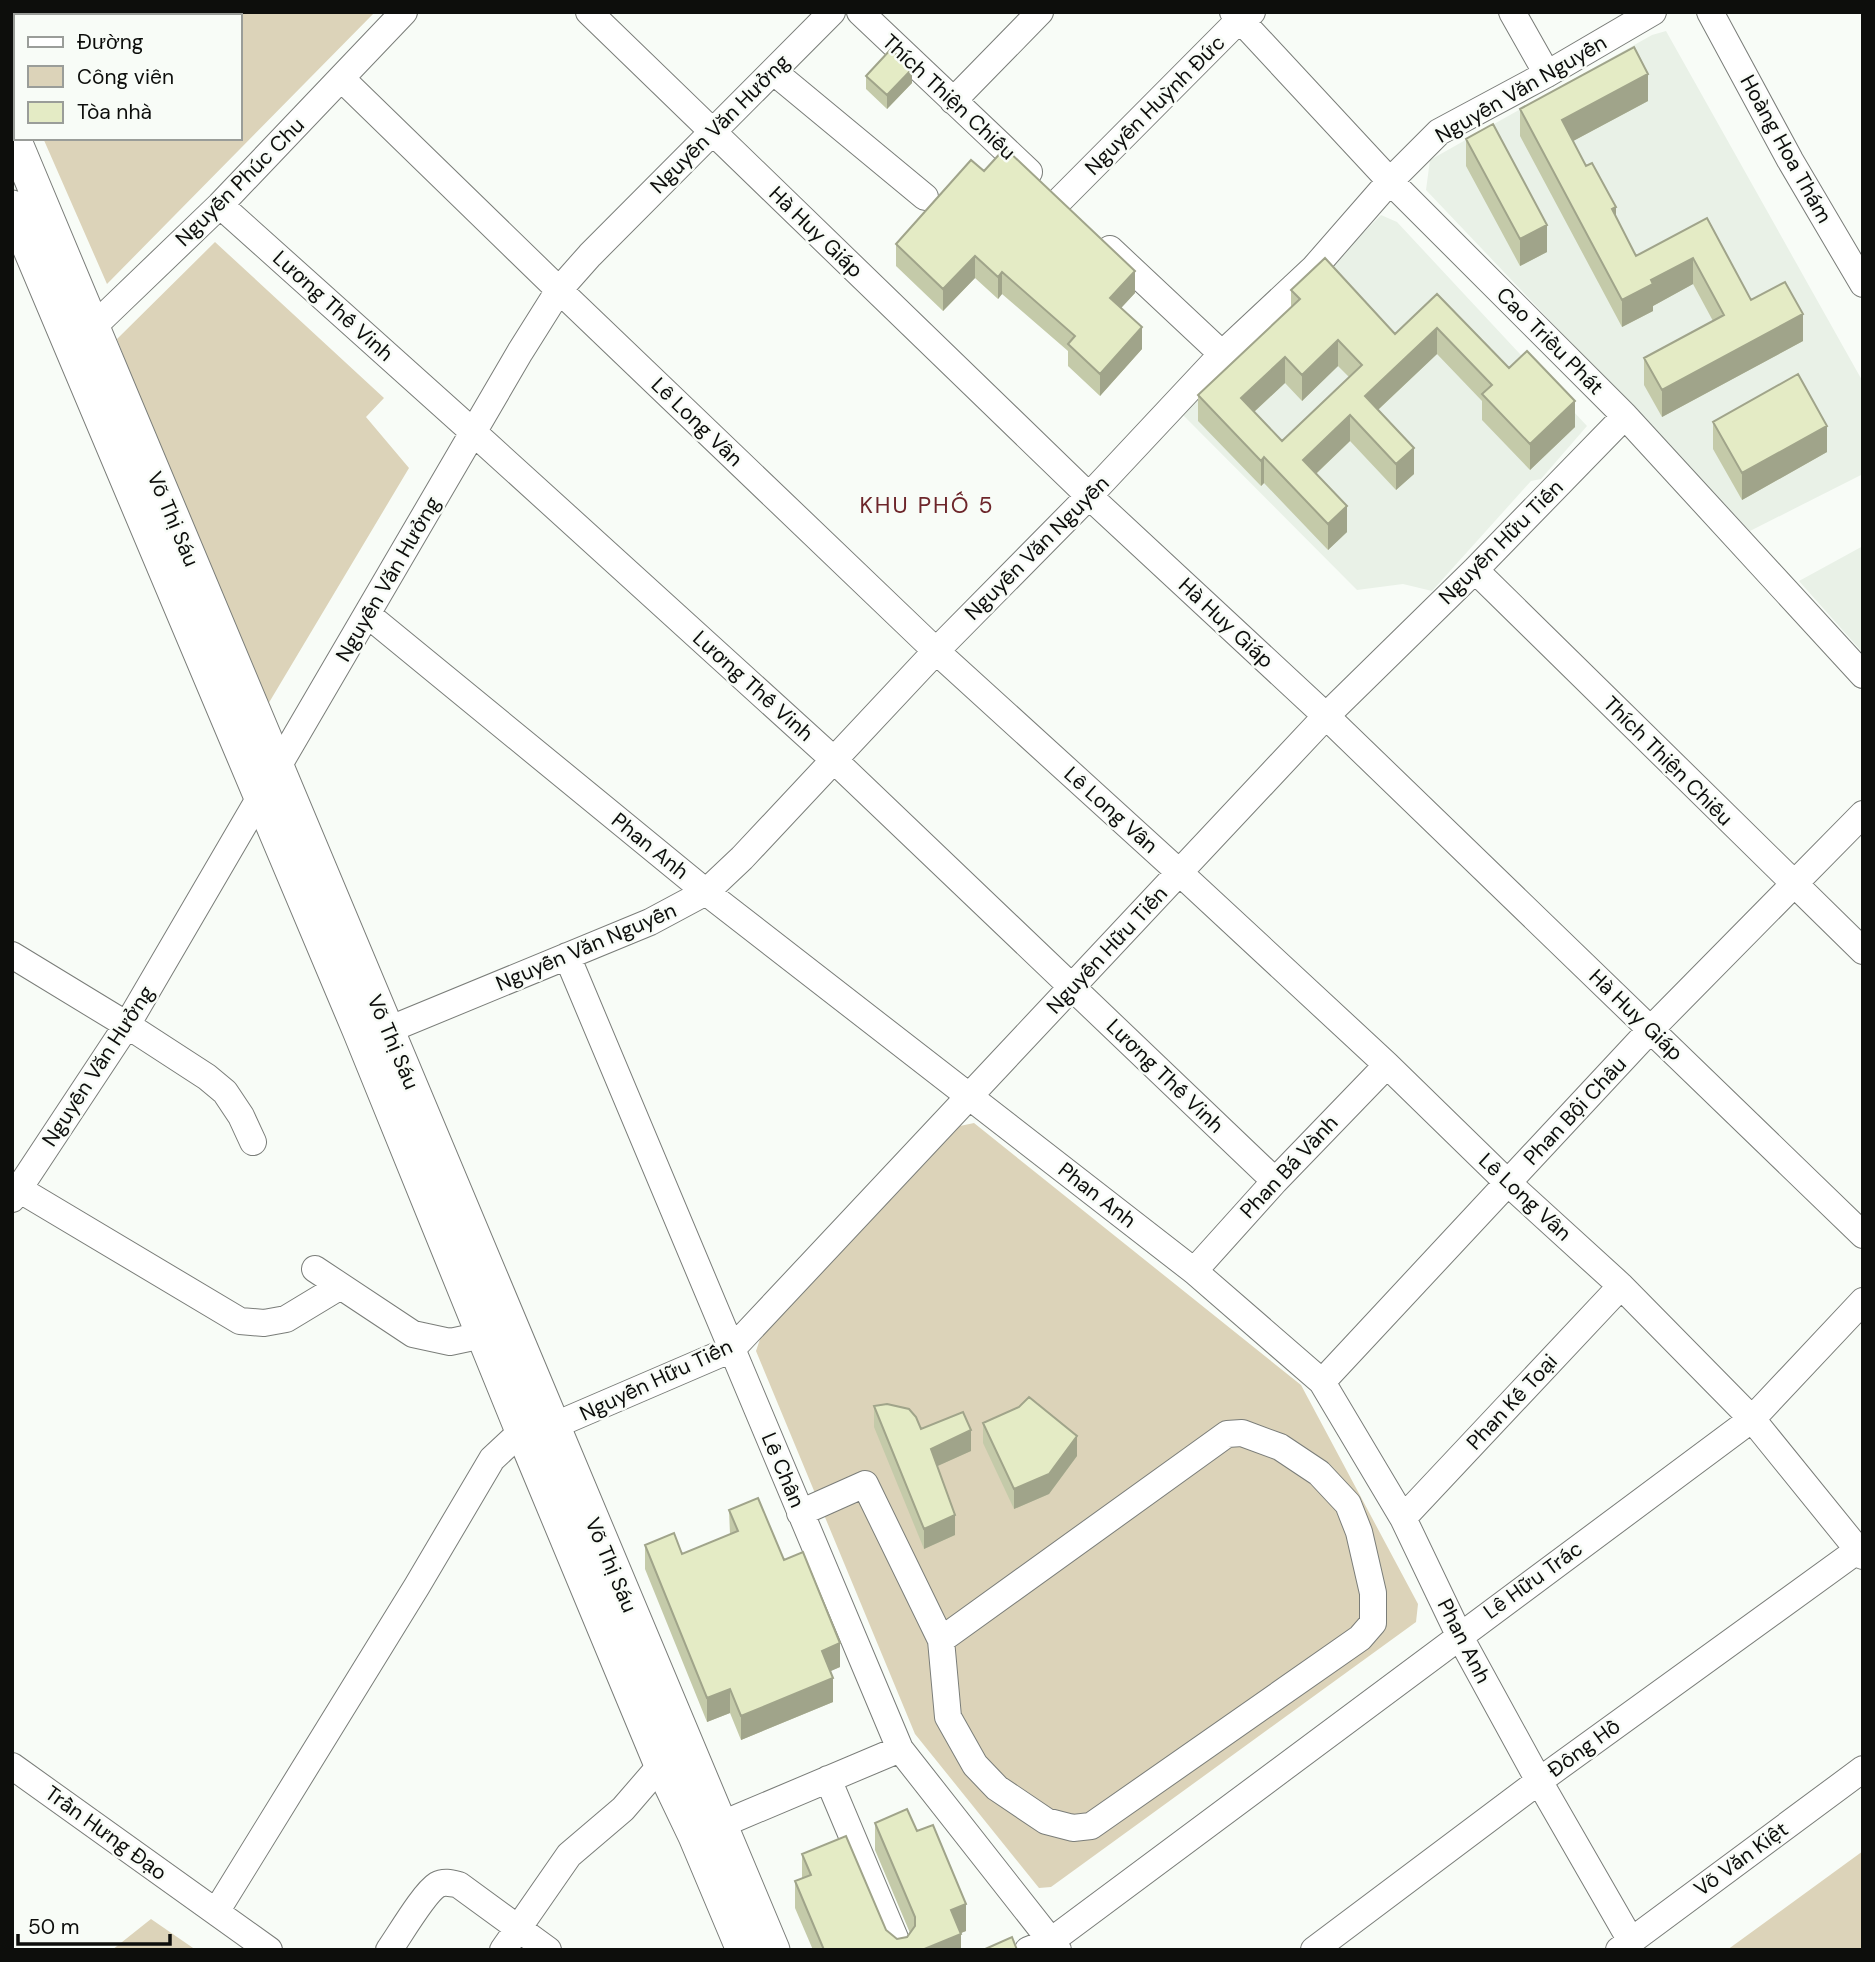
<svg xmlns="http://www.w3.org/2000/svg" width="1875" height="1962" font-family="'DM Sans',sans-serif">
  <rect width="100%" height="100%" fill="#f8fcf7"/>
  <path fill="#e9f1e7" d="M1666 31 1863 382V474L1750 531 1426 190 1430 160 1652 35Z
    M1381 215 1397 222 1587 426 1541 479 1531 481 1432 591 1403 584 1357 590 1182 414Z
    M1863 546V653L1799 581Z"/>
  <path fill="#dcd3b9" d="M18 12H375L107 284 43 138H240V16H16V76C9 61 8 25 18 12Z
    M215 242 384 398 366 417 409 468 261 716 117 339Z
    M974 1123 1301 1385 1418 1604 1416 1622 1051 1887 1039 1888 915 1734 756 1351 762 1333 960 1126Z
    M1863 1851V1950H1727Z
    M151 1919 196 1950H112Z"/>
  <g fill="none" stroke-linecap="round" stroke-linejoin="round">
    <g stroke="#7a7d79" stroke-width="28">
      <path id="minor" d="M589 12 1089 496 1326 716 1863 1235
        M860 12 1029 172
        M1233 12 1390 181 1625 416 1863 675
        M1512 12 1547 74
        M1710 12 1790 160 1863 284
        M774 72 925 197
        M342 79 559 290 936 651 1180 873 1387 1065 1508 1183 1621 1286 1752 1419 1863 1556
        M953 101 1040 12
        M1059 201 1240 19 1252 12
        M220 205 473 432 833 759 1275 1181
        M1110 249 1222 354
        M78 334 93 327 220 205 404 12
        M1475 570 1863 951
        M368 615 706 892 1194 1271 1322 1382 1403 1518 1459 1635 1539 1781 1631 1941
        M12 955 127 1025 207 1077 225 1092 241 1116 253 1142
        M567 956 900 1749 1058 1950
        M388 1030 650 922 706 892 742 858 936 651 1089 496 1222 354 1314 268 1390 181 1439 132 1547 74 1653 12
        M12 1185 240 1321 264 1323 286 1319 339 1287
        M12 1199 127 1025 520 352 559 290 590 255 832 12
        M315 1269 413 1334 450 1342 483 1335
        M1194 1271 1275 1181 1387 1065
        M1322 1382 1651 1029 1863 814
        M553 1426 732 1349 1326 716 1475 570 1625 416
        M800 1513 865 1484 941 1640 948 1717 975 1765 997 1788 1046 1821 1073 1828 1091 1826 1360 1638 1373 1623V1593L1359 1532 1348 1504 1319 1473 1280 1447 1242 1433 1227 1434 941 1640
        M1403 1518 1621 1286
        M12 1766 269 1950
        M828 1779 900 1950
        M720 1825 900 1749
        M216 1912 417 1586 492 1459 522 1431
        M389 1950C399 1936 424 1893 437 1885 444 1881 451 1883 459 1885L548 1950
        M503 1950 569 1855 623 1809 661 1765
        M1028 1950 1051 1941 1752 1419 1863 1301
        M1314 1950 1539 1781 1858 1550
        M1619 1950 1863 1769"/>
    </g>
    <g stroke="#7a7d79" stroke-width="35">
      <path id="major" d="M12 134 773 1950
        M12 207 359 1030 522 1431 661 1765 695 1836 743 1950"/>
    </g>
    <use href="#minor" stroke="#fff" stroke-width="26"/>
    <use href="#major" stroke="#fff" stroke-width="33"/>
  </g>
  <path fill="#c4caa9" fill-rule="evenodd" d="M866 76 912 83 887 109 866 89Z
    M1648 101 1573 141 1636 256 1707 218 1751 300 1803 341 1662 417 1644 385V358L1713 321 1693 284 1653 306V311L1622 327 1520 136V109Z
    M1466 139 1547 252 1520 266 1466 166Z
    M984 171 1135 293 1121 308 1142 349 1100 396 1068 366V351L1002 294 998 299 975 278 943 311 896 266V244Z
    M1291 290 1395 334 1437 294 1509 368 1575 427 1530 470 1482 420V401L1437 354 1378 410 1414 474 1396 490 1350 441 1316 474 1347 532 1328 550 1264 483 1261 486 1198 421V395L1291 307ZM1338 366 1349 377 1282 441 1254 412 1285 383 1302 401Z
    M1713 422 1827 452 1742 500 1713 449Z
    M874 1406 921 1429 971 1451 937 1466 955 1535 924 1549 874 1427Z
    M983 1423 1077 1456 1049 1494 1014 1509 983 1443Z
    M729 1510 784 1560 840 1667 830 1671 833 1702 741 1740 730 1713 707 1722 645 1569V1545L682 1554 730 1534Z
    M875 1823 917 1831 966 1931 961 1933V1950H813L795 1908V1881L802 1878V1854L886 1930 897 1939 907 1937 910 1933 875 1850Z"/>
  <path fill="#a0a48a" d="M912 69V83L887 109V95Z
    M1648 74V101L1562 147V120Z
    M1616 207V234L1612 209Z
    M1547 225V252L1520 266V239Z
    M975 256V278L943 311V289Z
    M1693 258V284L1653 306V311L1622 327V300L1651 280Z
    M1135 271V293L1110 320V298Z
    M1002 272V294L998 299V277Z
    M1803 314V341L1662 417V390Z
    M1142 327V349L1100 396V374Z
    M1437 328V354L1365 422V396Z
    M1338 340V366L1302 401V375Z
    M1285 357V383L1241 424V398Z
    M1575 401V427L1530 470V444Z
    M1350 415V441L1303 486V460Z
    M1827 426V452L1742 500V473Z
    M1414 448V474L1396 490V464Z
    M1264 457V483L1261 486V461Z
    M1347 506V532L1328 550V524Z
    M971 1430V1451L931 1469V1449Z
    M1077 1436V1456L1049 1494 1014 1509V1489Z
    M955 1515V1535L924 1549V1529Z
    M840 1643V1667L822 1675V1651Z
    M833 1678V1702L741 1740V1716Z
    M730 1689V1713L707 1722V1698Z
    M966 1904V1931L951 1937V1910Z
    M961 1934V1950H922Z"/>
  <path fill="#e4ebc5" stroke="#a0a48a" stroke-width="2" fill-rule="evenodd" d="M1634 47 1648 74 1562 120 1586 166 1592 163 1616 207 1612 209 1636 256 1707 218 1751 300 1785 282 1803 314 1662 390 1644 358 1724 315 1693 258 1651 280 1653 284 1622 300 1520 109Z
    M891 49 912 69 887 95 866 76Z
    M1493 124 1547 225 1520 239 1466 139Z
    M1005 148 1135 271 1110 298 1142 327 1100 374 1068 344 1075 336 1002 272 998 277 975 256 943 289 896 244 971 160 984 171Z
    M1325 258 1395 334 1437 294 1509 368 1527 351 1575 401 1530 444 1482 394 1492 385 1437 328 1365 396 1414 448 1396 464 1350 415 1303 460 1347 506 1328 524 1264 457 1261 461 1198 395 1300 299 1291 290ZM1338 340 1362 365 1282 441 1241 398 1285 357 1302 375Z
    M1798 374 1827 426 1742 473 1713 422Z
    M1029 1397 1077 1436 1049 1474 1014 1489 983 1423 1019 1407Z
    M887 1404 909 1409 916 1417 921 1429 963 1412 971 1430 931 1449 955 1515 924 1529 874 1406Z
    M758 1498 784 1560 803 1552 840 1643 822 1651 833 1678 741 1716 730 1689 707 1698 645 1545 674 1533 682 1554 738 1531 729 1510Z
    M907 1809 917 1831 933 1825 966 1904 951 1910 961 1934 922 1950H824L795 1881 811 1875 802 1854 846 1836 886 1930 897 1939 907 1937 915 1926V1917L875 1823Z
    M1012 1937 1017 1950H983Z"/>
  <g text-anchor="middle" stroke-width="5" stroke-linejoin="round" paint-order="stroke">
    <g font-size="21" fill="#0d0e0c" stroke="#f8fcf7">
      <text transform="translate(1521 89) rotate(-30)" y="7">Nguyễn Văn Nguyễn</text>
      <text transform="translate(949 97) rotate(43)" y="7">Thích Thiện Chiếu</text>
      <text transform="translate(1155 105) rotate(-45)" y="7">Nguyễn Huỳnh Đức</text>
      <text transform="translate(720 124) rotate(-45)" y="7">Nguyễn Văn Hưởng</text>
      <text transform="translate(1786 149) rotate(61)" y="7">Hoàng Hoa Thám</text>
      <text transform="translate(240 182) rotate(-45)" y="7">Nguyễn Phúc Chu</text>
      <text transform="translate(816 232) rotate(44)" y="7">Hà Huy Giáp</text>
      <text transform="translate(333 306) rotate(42)" y="7">Lương Thế Vinh</text>
      <text transform="translate(1550 341) rotate(45)" y="7">Cao Triều Phát</text>
      <text transform="translate(697 422) rotate(44)" y="7">Lê Long Vân</text>
      <text transform="translate(173 519) rotate(67)" y="7">Võ Thị Sáu</text>
      <text transform="translate(1501 542) rotate(-45)" y="7">Nguyễn Hữu Tiến</text>
      <text transform="translate(1037 548) rotate(-45)" y="7">Nguyễn Văn Nguyễn</text>
      <text transform="translate(388 579) rotate(-60)" y="7">Nguyễn Văn Hưởng</text>
      <text transform="translate(1226 623) rotate(43)" y="7">Hà Huy Giáp</text>
      <text transform="translate(753 686) rotate(42)" y="7">Lương Thế Vinh</text>
      <text transform="translate(1668 761) rotate(45)" y="7">Thích Thiện Chiếu</text>
      <text transform="translate(1111 810) rotate(42)" y="7">Lê Long Vân</text>
      <text transform="translate(650 846) rotate(39)" y="7">Phan Anh</text>
      <text transform="translate(586 947) rotate(-23)" y="7">Nguyễn Văn Nguyễn</text>
      <text transform="translate(1107 950) rotate(-47)" y="7">Nguyễn Hữu Tiến</text>
      <text transform="translate(1636 1015) rotate(44)" y="7">Hà Huy Giáp</text>
      <text transform="translate(393 1042) rotate(67)" y="7">Võ Thị Sáu</text>
      <text transform="translate(98 1066) rotate(-57)" y="7">Nguyễn Văn Hưởng</text>
      <text transform="translate(1165 1076) rotate(44)" y="7">Lương Thế Vinh</text>
      <text transform="translate(1575 1111) rotate(-47)" y="7">Phan Bội Châu</text>
      <text transform="translate(1289 1167) rotate(-47)" y="7">Phan Bá Vành</text>
      <text transform="translate(1097 1195) rotate(38)" y="7">Phan Anh</text>
      <text transform="translate(1525 1197) rotate(43)" y="7">Lê Long Vân</text>
      <text transform="translate(656 1380) rotate(-25)" y="7">Nguyễn Hữu Tiến</text>
      <text transform="translate(1512 1402) rotate(-47)" y="7">Phan Kế Toại</text>
      <text transform="translate(783 1470) rotate(67)" y="7">Lê Chân</text>
      <text transform="translate(611 1565) rotate(67)" y="7">Võ Thị Sáu</text>
      <text transform="translate(1533 1580) rotate(-36)" y="7">Lê Hữu Trác</text>
      <text transform="translate(1464 1641) rotate(63)" y="7">Phan Anh</text>
      <text transform="translate(1584 1748) rotate(-36)" y="7">Đông Hồ</text>
      <text transform="translate(106 1833) rotate(36)" y="7">Trần Hưng Đạo</text>
      <text transform="translate(1741 1859) rotate(-36)" y="7">Võ Văn Kiệt</text>
    </g>
    <g font-size="23" letter-spacing="2" fill="#6d262b" stroke="#f8fcf7">
      <text x="927" y="513">KHU PHỐ 5</text>
    </g>
  </g>
  <rect width="1875" height="1962" fill="none" stroke="#0d0e0c" stroke-width="28"/>
  <rect x="14" y="14" width="228" height="126" fill="#f8fcf7" stroke="#9a9d99" stroke-width="2"/>
  <rect x="28" y="37" width="35" height="10" fill="#ffffff" stroke="#9a9d99" stroke-width="2"/>
  <text x="77" y="49" font-size="21" fill="#0d0e0c">Đường</text>
  <rect x="28" y="66" width="35" height="21" fill="#dcd3b9" stroke="#9a9d99" stroke-width="2"/>
  <text x="77" y="84" font-size="21" fill="#0d0e0c">Công viên</text>
  <rect x="28" y="102" width="35" height="21" fill="#e4ebc5" stroke="#9a9d99" stroke-width="2"/>
  <text x="77" y="119" font-size="21" fill="#0d0e0c">Tòa nhà</text>
  <path d="M18 1934v10h152v-10" fill="none" stroke="#0d0e0c" stroke-width="3.5"/>
  <text x="28" y="1934" font-size="21" fill="#0d0e0c" stroke="#f8fcf7" stroke-width="5" paint-order="stroke">50 m</text>
</svg>
